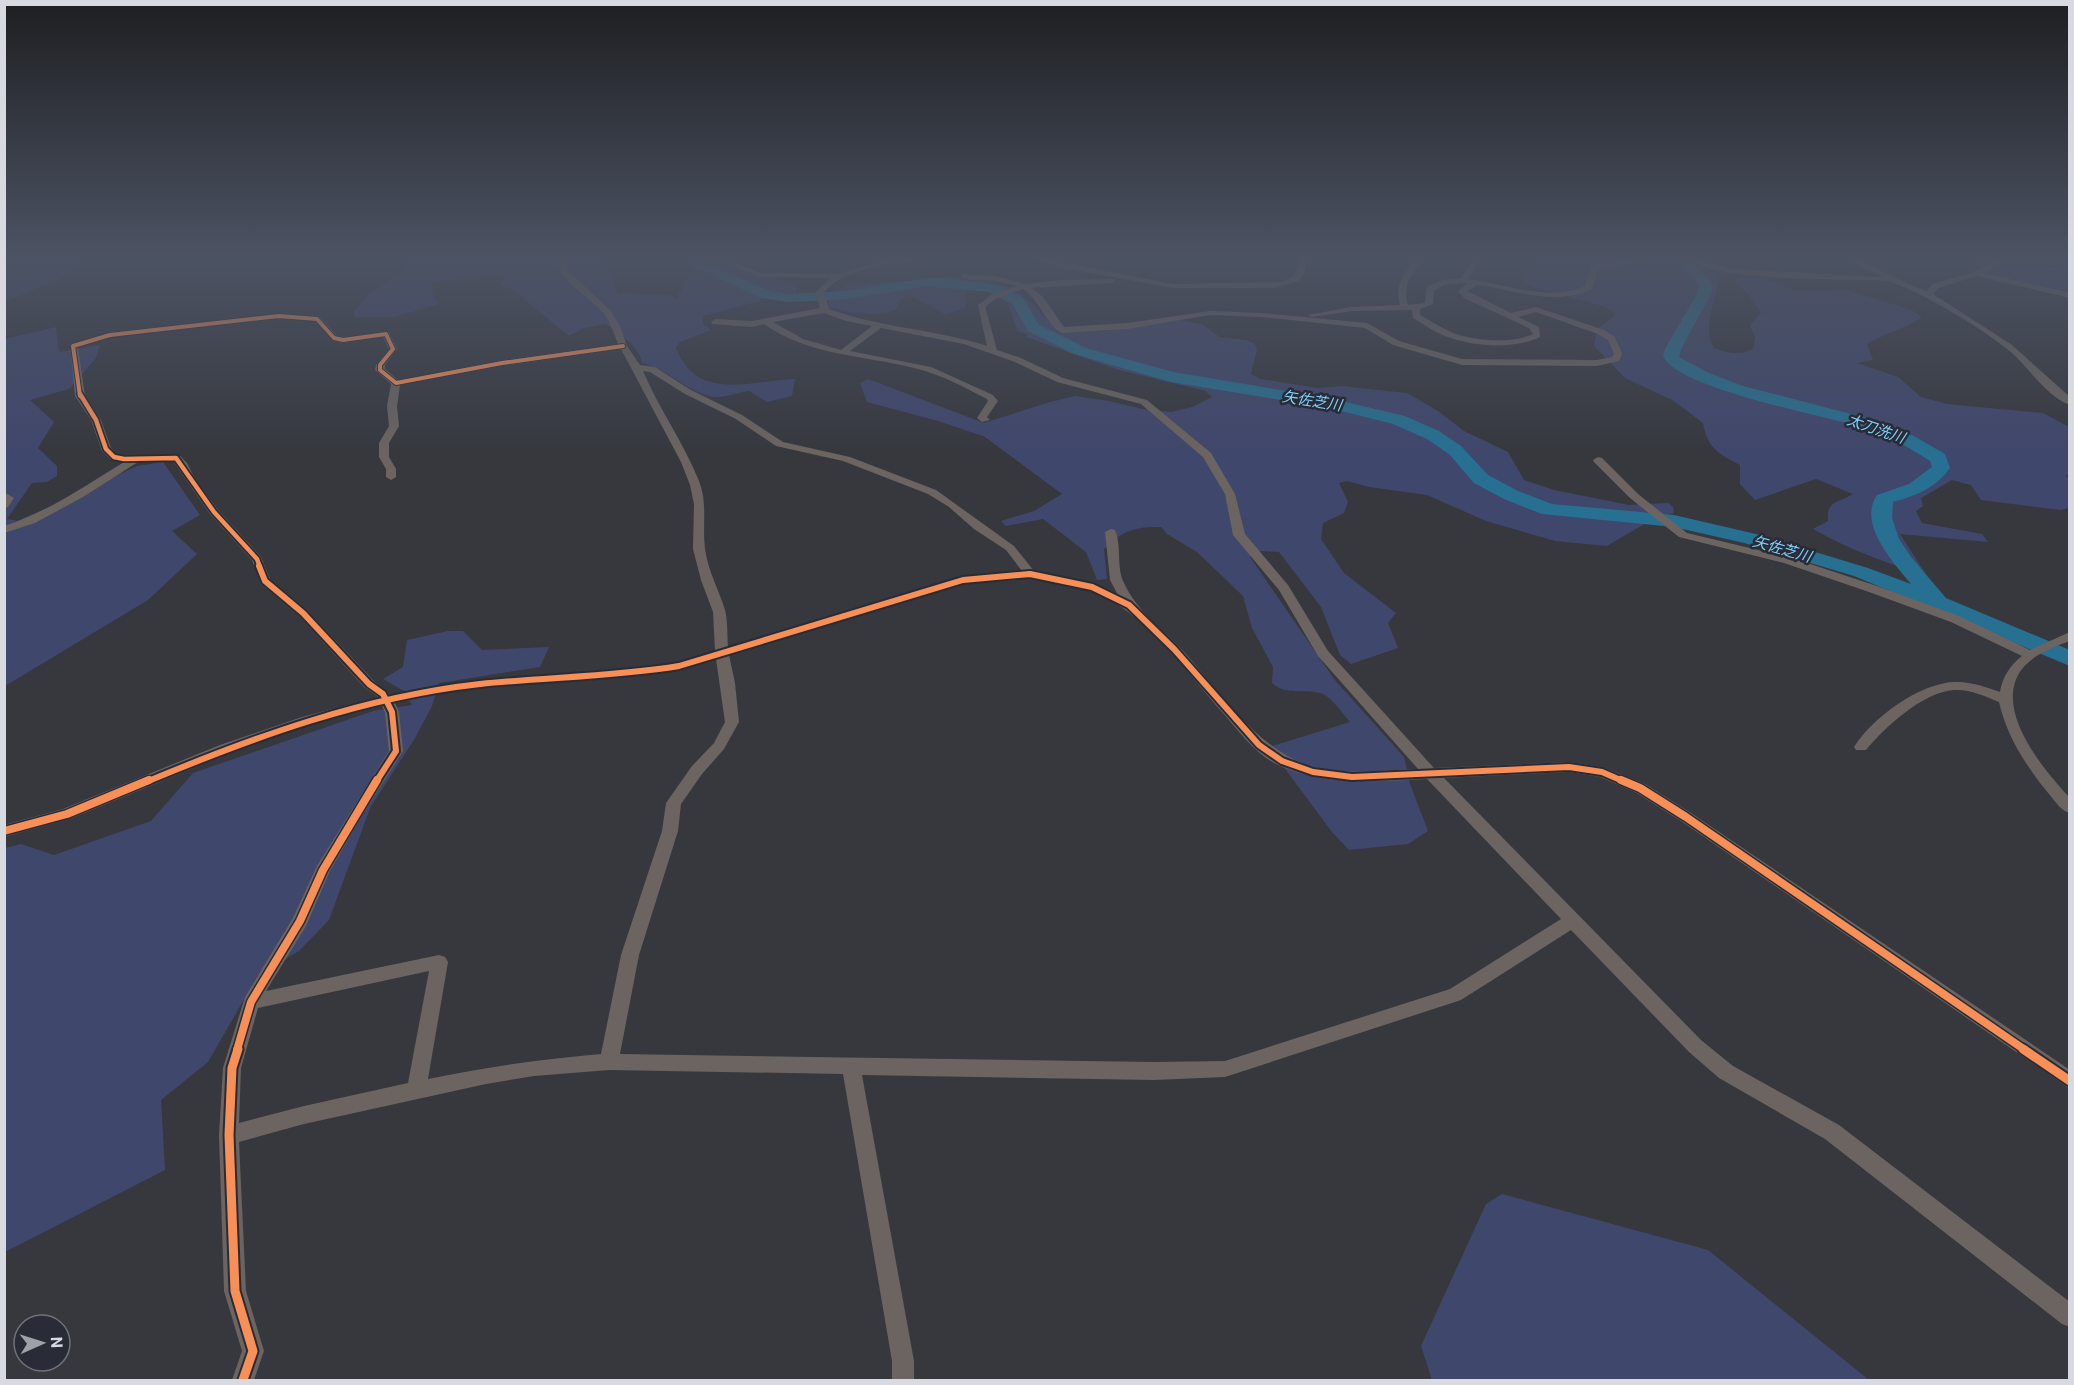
<svg xmlns="http://www.w3.org/2000/svg" width="2074" height="1385" font-family="Roboto,'Noto Sans JP',sans-serif">
  <rect width="100%" height="100%" fill="#36383e"/>
  <path fill="#40476c" d="M5 258H75L88 261 58 280 5 302Z
    M409 258H602C606 270 617 282 617 293L671 295 676 299 698 260 729 263 797 286 795 297 759 299 764 300 703 316V324L711 330 680 342 676 348C697 403 752 380 795 379L792 396 767 402 749 391C738 392 722 399 712 397 686 391 667 368 642 363 640 346 618 334 606 324L584 328 569 336 513 290 500 285 505 275 431 282 434 299 439 304 394 317H355L353 313 369 293 401 274Z
    M1540 258H1686L1719 276C1717 301 1701 326 1714 348 1728 353 1739 356 1753 349L1755 337 1750 325 1761 313 1749 295 1736 283 1739 278H1763L1795 291 1846 290 1912 310 1922 317C1905 329 1885 333 1867 344L1873 360 1857 363 1898 377 1921 397 1947 404 2043 413 2069 427V475H2066L2069 480V508L2060 510 1981 500 1971 485 1952 480 1921 498 1923 506 1916 511 1922 523 1982 534 1988 542 1900 534 1927 576C1887 563 1850 550 1813 529L1828 521C1826 500 1838 503 1853 494L1816 479 1755 500 1740 484V465C1719 454 1707 448 1703 423L1674 401 1625 378 1594 346 1597 328 1613 318 1615 313 1602 306 1530 286 1519 276Z
    M1964 258H2069V296L1997 282 1979 264Z
    M955 277C1012 281 1022 291 1059 332L1104 331 1181 320 1203 325 1220 337 1246 340 1255 344 1257 349 1251 374 1260 379 1318 388 1341 386 1407 393 1438 411 1464 431 1508 452 1524 480 1554 490 1629 505 1668 503 1673 507 1674 513 1651 520 1607 546 1555 541 1486 521 1427 495 1369 487 1347 481 1339 483 1348 502 1344 513 1323 523 1321 539 1344 573 1396 613 1388 623 1398 648 1351 664 1340 655 1321 607 1279 552 1261 551 1250 557 1334 679 1404 757 1410 784 1428 831 1408 844 1349 850 1332 832 1269 747 1350 722C1342 713 1333 699 1323 694 1306 687 1287 697 1272 683L1273 667 1252 628 1243 596 1197 552 1167 534 1161 527C1135 526 1122 531 1104 549L1107 579 1097 580 1086 552 1043 519 1006 526 1001 521 1034 511 1062 494 985 437 938 421 867 402 860 383 868 379 984 423 1050 402 1075 396 1109 401 1143 409 1171 412 1192 407 1212 397 1206 391 1119 370 1026 337 1028 334 1017 331 1008 303 986 290 972 288 965 293 966 307 946 315 909 295 901 299 896 310C874 318 849 312 827 307L833 292 848 285Z
    M56 327 59 352 100 345 96 358 69 389 30 400 54 422 38 448 57 466V476L47 482 32 483 7 519 17 521 45 509 137 466 163 462 200 515 172 531 197 554 148 600 5 686V339Z
    M448 631H463L482 650 549 647 540 667 439 683 432 706 415 738 370 808 329 920 299 951 258 975 208 1062 161 1100 165 1170 5 1252V848L21 844 54 855 151 821 193 773 373 711 412 705 404 691 383 679 403 667 407 640Z
    M1502 1194 1708 1250 1869 1380H1432L1421 1346 1486 1204Z"/>
  <g fill="none" stroke-linecap="round" stroke-linejoin="round">
    <path stroke="#277091" stroke-width="2" d="M2050 269 2070 271"/>
    <path fill="#277091" fill-rule="evenodd" d="M675 258H692L770 291 789 294 846 291 926 278H945L997 285 1023 298 1039 325 1086 348 1173 372 1329 398 1405 416 1439 431 1461 446 1488 475 1518 491 1552 504 1674 515 1756 534 1868 568 1911 584C1894 563 1857 524 1877 495L1909 484 1932 467 1930 461C1910 448 1891 437 1868 429 1833 417 1673 389 1663 355L1666 347 1697 294 1699 285 1688 272 1670 258C1692 256 1701 268 1713 285L1711 294 1682 347 1679 357 1709 373 1743 386 1882 422 1914 436 1945 454 1950 468C1936 488 1915 496 1893 502L1892 518 1899 539 1911 557 1946 598 2070 650V666L1854 576 1744 543 1674 527 1542 514 1504 499 1474 483 1449 454 1427 439 1393 424 1329 408 1171 382 1074 354 1028 331 1012 303 989 292 926 286 846 299 789 302 762 298Z"/>
    <path fill="#6b6460" fill-rule="evenodd" d="M560 258H566L565 262 568 271 611 311 620 326 627 346 640 365 655 367 691 390 742 415 783 442 850 457 936 490 1014 546 1034 571 1096 584 1118 595 1110 580 1105 532 1111 529 1115 530C1122 546 1116 567 1124 583 1137 612 1165 631 1186 654 1221 694 1261 753 1314 767 1347 775 1384 770 1418 769L1318 656 1279 590 1233 535 1225 494 1203 457 1141 404 1057 382 1015 362 964 344 881 328 850 351 931 367 993 395 998 401 987 417 990 420 982 422 977 418 988 401 987 399C964 387 940 374 914 368 863 355 809 356 764 324L752 327 712 324 711 322 715 319 752 321 820 308 816 292 831 278 760 277 712 258H722L761 273 839 274 879 262 921 258 918 260C887 265 846 267 824 292L829 309C880 328 936 329 987 346L978 305 991 295 1017 286 995 281 965 278 961 276 962 274 995 276 1025 284 1061 280 1114 279V283H1111L1032 288 1043 297 1064 327 1127 323 1210 311 1262 313 1367 323 1399 341 1462 359 1597 360 1612 357 1614 354 1608 340 1598 334 1536 312 1518 317 1539 327 1540 337C1515 349 1477 347 1451 338 1437 334 1425 325 1413 318L1412 310 1352 311 1312 317 1308 315 1352 307 1400 305C1394 284 1404 273 1417 258H1425C1412 274 1402 283 1408 305L1425 303 1427 287 1442 280 1461 278 1474 258H1481L1468 279C1506 284 1549 302 1585 286L1592 265 1642 258H1657L1654 260 1598 269 1592 289C1551 307 1518 290 1477 285L1467 291 1511 313 1536 307 1604 330 1615 337 1622 354 1619 361 1597 366 1462 365 1393 345 1365 328 1262 317 1210 315 1127 329 1062 333C1045 324 1040 300 1023 289L997 298 986 306V310L997 350 1021 358 1063 378 1147 400 1211 453 1235 494 1245 534 1288 585 1328 651 1434 768 1569 762 1602 767 1645 784 1691 813 2070 1070V1089L1681 821 1635 792 1600 777 1569 772 1444 778 1701 1040 1733 1066 1839 1125 2070 1302V1327L2062 1324 1825 1139 1719 1078 1689 1052 1571 930 1461 1000 1225 1077 1154 1080 862 1075 914 1361V1380H892V1361L843 1074 609 1070 534 1076 486 1084 304 1124 239 1142 246 1291 264 1351 254 1380H232L242 1351 224 1291 219 1135 223 1068 245 997 293 918 317 866 389 751 385 712 382 706 311 724 230 753 72 818 4 837V825L63 809 220 745 302 717 378 697 364 687 299 616 261 584 252 560 210 514 173 461 138 462 83 497 35 523 4 533V526C48 512 85 486 124 462L110 459 102 451 91 420 75 396 70 344 110 332 279 314 320 317 337 336 343 337 389 332 397 349 385 365V369L398 380 502 360 618 344C614 334 611 323 604 314 589 296 564 285 557 262ZM1468 283 1458 291 1464 298 1529 328 1533 334C1512 344 1475 341 1453 333 1442 328 1431 321 1420 315V309L1433 304 1434 290 1446 284ZM824 313 846 321 872 326 841 350 803 339 773 322ZM279 318 315 321 334 341 343 343 383 337 389 349 376 365 375 370 391 384 387 406 389 426 379 443V457L386 469V477L391 480 396 477V469L389 457V443L399 426 397 406 400 385 502 366 621 349 681 462 690 485 694 504 693 549 701 580 713 612 715 651 678 662 635 669 479 680 390 695 374 681 307 610 270 579 261 557 218 510 195 479 187 463 180 456 117 455 111 448 101 420 85 396 78 347 111 337ZM643 371 650 372 685 394 736 419 776 446 843 461 928 494 949 507 974 529 1006 550 1022 571 959 577 728 647C727 635 728 622 725 610 719 590 708 571 705 549 702 526 708 504 699 481 684 443 659 409 643 371ZM1030 578C1049 582 1070 584 1088 590 1142 608 1185 670 1222 712 1239 731 1255 754 1278 765 1325 787 1377 781 1427 779L1561 919 1450 989 1225 1061 1154 1062 620 1054 639 955 678 831 681 804 702 774 724 749 739 722 735 683 729 655 964 583ZM716 659 725 722 714 743 692 766 666 803 662 831 621 955 601 1054C542 1059 485 1067 428 1079L448 962 445 957 439 955 266 991 306 926 330 871 361 817 403 751 399 712 395 703C423 698 452 691 480 688 560 680 639 683 716 659ZM429 971 408 1083 304 1106 239 1123 241 1068 258 1008Z
      M1029 258H1040L1173 284 1282 282 1295 275 1300 258H1307L1305 272 1299 281 1274 288H1173L1064 268Z
      M1682 258H1693L1731 269 1882 277 1845 258H1854L1913 286 1927 291 1932 284 1974 272 2001 258H2070V260L2003 262 1984 273 2070 293V298L1977 276 1938 288 1933 294 2012 345 2070 397V405C2046 396 2030 369 2012 353 1982 328 1930 297 1894 283 1883 279 1866 281 1853 280 1811 278 1716 280 1682 258Z
      M1598 457 1602 458 1638 494 1687 533 1792 558 1877 586 1959 616 2030 650 2070 632V641C2053 647 2033 655 2022 669 1992 709 2043 769 2070 798V813C2061 811 2055 801 2049 794 2026 766 2007 737 1999 702 1985 696 1969 689 1954 690 1923 692 1885 727 1866 750H1856L1854 747C1872 718 1920 683 1954 682 1970 681 1986 687 2000 692 2002 678 2010 665 2022 656L1951 622 1869 592 1784 563 1679 537 1630 498 1594 462 1593 460Z
      M4 492 14 498 8 507 4 508Z"/>
    <g stroke="#292c37" stroke-width="6">
      <path id="cycleway-far4" d="M80 396 73 346 110 335 279 316 317 319 334 338 343 340 386 334 393 349 380 365V370L396 383 502 363 623 346"/>
    </g>
    <g stroke="#292c37" stroke-width="8">
      <path id="cycleway-far3" d="M80 394 96 420 106 449 114 457 124 459 176 458 214 512 257 559 260 567"/>
    </g>
    <g stroke="#292c37" stroke-width="10">
      <path id="cycleway-far2" d="M259 566 265 581 303 613 369 684 383 694 392 712 396 751 376 782
        M146 782C254 737 363 697 480 684 546 677 613 677 679 666L963 580 1030 574 1092 587 1129 605 1174 649 1259 745 1282 761 1313 772 1352 777 1569 767 1602 772 1625 782"/>
    </g>
    <g stroke="#292c37" stroke-width="11">
      <path id="cycleway-far1" d="M1621 780 1640 788 1686 817 2025 1050
        M4 831 67 814 149 780
        M237 1050 251 1002 300 921 323 870 377 780"/>
    </g>
    <g stroke="#292c37" stroke-width="13">
      <path id="cycleway" d="M238 1049 232 1068 229 1135 235 1291 253 1351 243 1380
        M2023 1049 2070 1081"/>
    </g>
    <use href="#cycleway-far4" stroke="#f78f57" stroke-width="4"/>
    <use href="#cycleway-far3" stroke="#f78f57" stroke-width="4.5"/>
    <use href="#cycleway-far2" stroke="#f78f57" stroke-width="6"/>
    <use href="#cycleway-far1" stroke="#f78f57" stroke-width="8"/>
    <use href="#cycleway" stroke="#f78f57" stroke-width="9"/>
  </g>
  <linearGradient id="sky" x2="0" y2="1"><stop stop-color="#1e1f22"/><stop offset="0.57" stop-color="#4c5363"/><stop offset="1" stop-color="#4c5363" stop-opacity="0"/></linearGradient>
  <rect width="2074" height="452" fill="url(#sky)"/>
  <g text-anchor="middle" stroke-width="5" stroke-linejoin="round" paint-order="stroke">
    <g font-size="15" font-style="italic" fill="#7fd0fb" stroke="#292c37">
      <text transform="translate(1312 401) rotate(9)" y="5">矢佐芝川</text>
      <text transform="translate(1876 429) rotate(19)" y="5">太刀洗川</text>
      <text transform="translate(1782 549) rotate(16)" y="5">矢佐芝川</text>
    </g>
  </g>
  <rect width="2074" height="1385" fill="none" stroke="#d8dae1" stroke-width="12"/>
  <g transform="translate(42 1343) rotate(87)"><circle r="28" fill="#292c37" stroke="#6f727b" stroke-width="1.5"/>
  <path d="M0-4.5L10 22L0 15L-10 22Z" fill="#9fa1a8"/>
  <text y="-9" font-size="16" font-weight="bold" text-anchor="middle" fill="#d8dae1">N</text>
  </g>
</svg>
